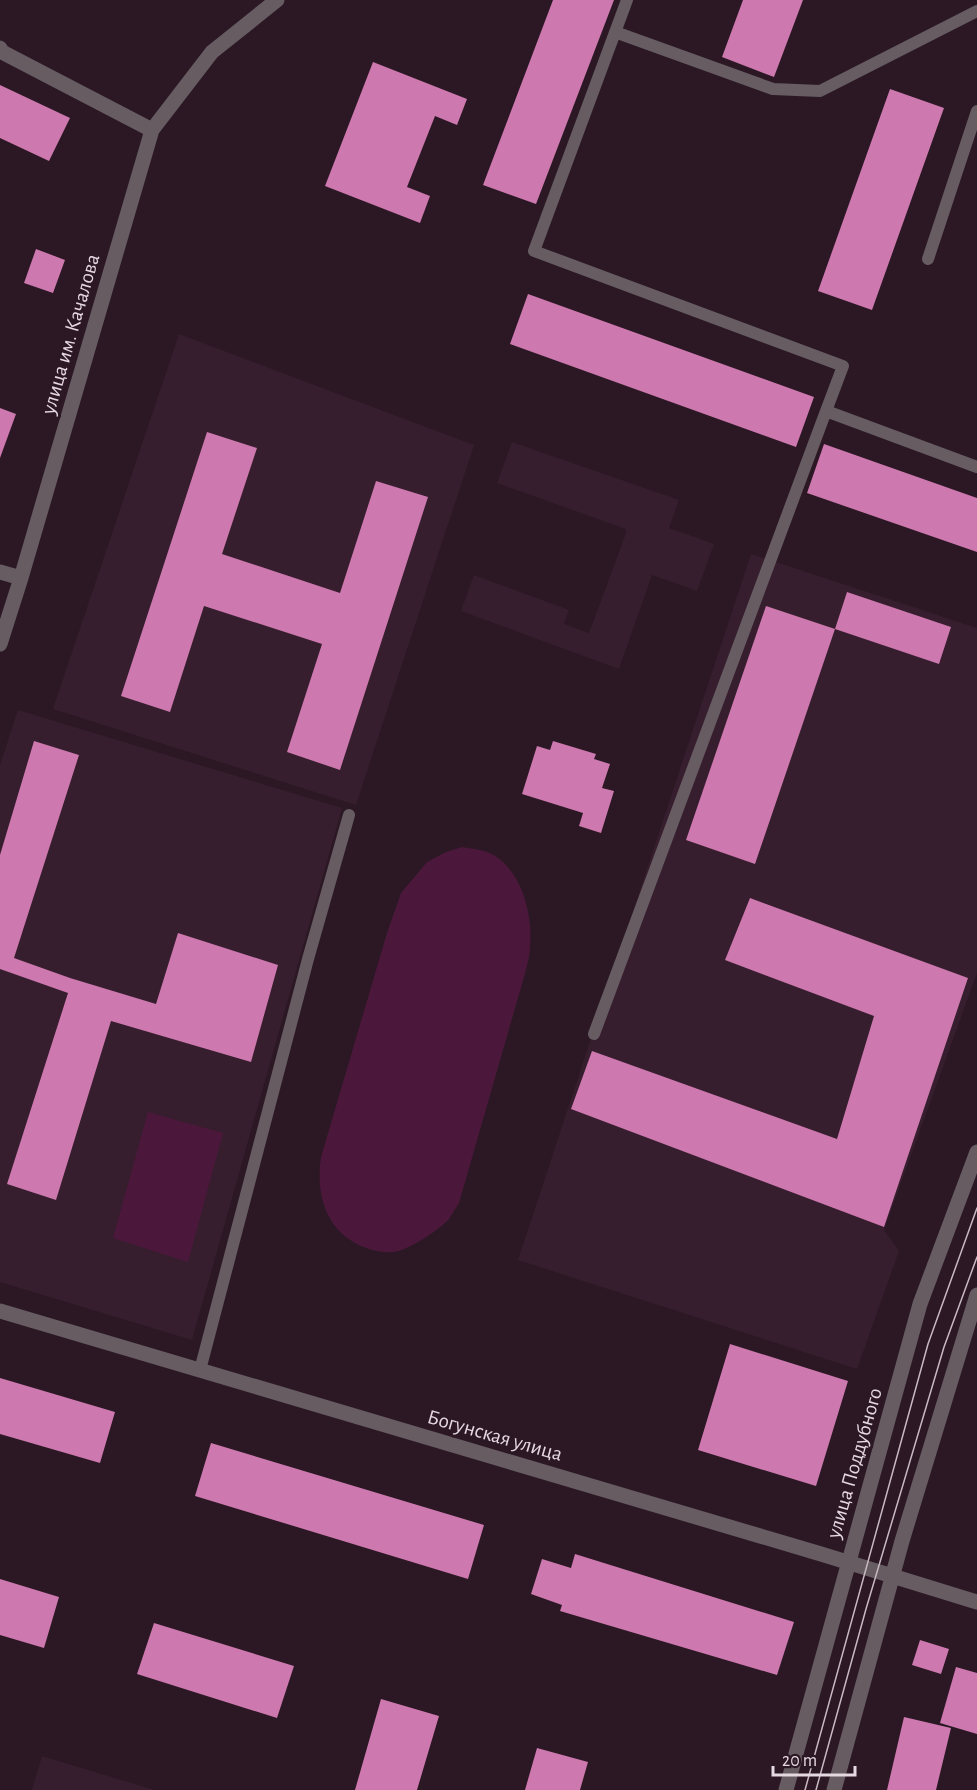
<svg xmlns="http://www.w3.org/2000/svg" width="977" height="1790" font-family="'Alegreya Sans',sans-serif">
  <rect width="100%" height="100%" fill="#2b1824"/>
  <path fill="#371e2e" d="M179 334 474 445 356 805 53 709Z
    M512 442 679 500 669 528 714 544 697 591 652 575 619 669 461 611 474 575 569 610 564 624 589 633 626 533V529L497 483Z
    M751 554 977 628V973L884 1230 899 1251 857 1369 518 1260Z
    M18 710 342 808 192 1340 0 1282V765Z
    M42 1756 154 1790H32Z"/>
  <path fill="#4b183b" d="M462 847C474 849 488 850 498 858 523 876 533 917 530 946 530 954 528 962 526 970L459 1203C456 1208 452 1214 449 1219 439 1230 409 1250 394 1252 385 1253 374 1251 366 1248 327 1234 315 1196 321 1157L387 933 401 893 427 862 446 852Z
    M148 1112 223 1133 188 1262 113 1238Z"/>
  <path fill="#cd78ae" d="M553 0H614L536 204 483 185Z
    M743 0H803L774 77 722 57Z
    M373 62 467 99 457 125 435 116 407 187 430 196 420 223 325 186Z
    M0 85 70 118 49 161 0 138Z
    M890 89 944 108 872 310 818 291Z
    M36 249 65 260 53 293 24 283Z
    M528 294 814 397 796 447 510 344Z
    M0 408 16 414 0 458Z
    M207 432 257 448 222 554 340 593 376 481 428 497 340 770 287 752 322 644 204 606 170 712 121 696Z
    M824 444 977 498V552L807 493Z
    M847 592 951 627 939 664 835 629Z
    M766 606 835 629 755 864 686 840Z
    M34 741 79 755 14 958 70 978 156 1004 178 933 278 965 251 1062 111 1021 56 1200 7 1184 68 993 0 969V855Z
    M553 741 596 754 594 759 610 764 602 788 614 791 601 833 579 826 583 813 522 794 537 746 550 750Z
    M750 898 968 978 884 1227 571 1109 592 1051 837 1139 874 1016 725 960Z
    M730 1344 848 1381 816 1486 698 1450Z
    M0 1378 115 1412 100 1463 0 1434Z
    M211 1443 484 1525 468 1579 195 1496Z
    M575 1554 794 1622 777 1675 560 1611 562 1605 531 1594 542 1559 571 1568Z
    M0 1579 59 1597 44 1648 0 1635Z
    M154 1623 294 1666 277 1718 137 1674Z
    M920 1640 949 1649 941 1674 912 1665Z
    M956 1667 977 1673V1734L940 1723Z
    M381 1699 439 1716 417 1790H355Z
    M904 1717 951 1728 936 1790H887Z
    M537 1748 588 1762 580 1790H525Z"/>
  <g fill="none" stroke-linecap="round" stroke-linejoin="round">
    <path stroke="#665c62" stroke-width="12" d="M627 0 534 251 843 366 826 411 977 467
      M615 32 773 89 820 91 977 11
      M928 259 977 111
      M594 1034 826 411
      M200 1370 308 959 349 815"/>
    <path stroke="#665c62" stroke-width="15" d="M0 48 2 52 152 130
      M0 572 21 578
      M0 644 21 578 152 130 212 52 277 0
      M0 1311 821 1554 977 1602
      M786 1790 920 1304 977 1152
      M834 1790 902 1541 977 1295"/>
    <path stroke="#c8b9c2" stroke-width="1.5" d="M805 1790 928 1344 977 1208
      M816 1790 866 1609 944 1347 977 1257"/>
  </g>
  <g text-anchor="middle" stroke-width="6" stroke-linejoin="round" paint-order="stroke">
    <g font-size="21" fill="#e6d8e0" stroke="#2b1824">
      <text transform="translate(70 334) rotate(-74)" y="7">улица им. Качалова</text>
      <text transform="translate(495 1435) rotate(16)" y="7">Богунская улица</text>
      <text transform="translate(854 1463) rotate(-74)" y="7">улица Поддубного</text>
    </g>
  </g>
  <path d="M773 1766v9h82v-9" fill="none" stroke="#e6d8e0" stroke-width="3"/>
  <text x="782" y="1766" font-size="18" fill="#e6d8e0" stroke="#2b1824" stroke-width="4.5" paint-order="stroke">20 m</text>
</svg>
